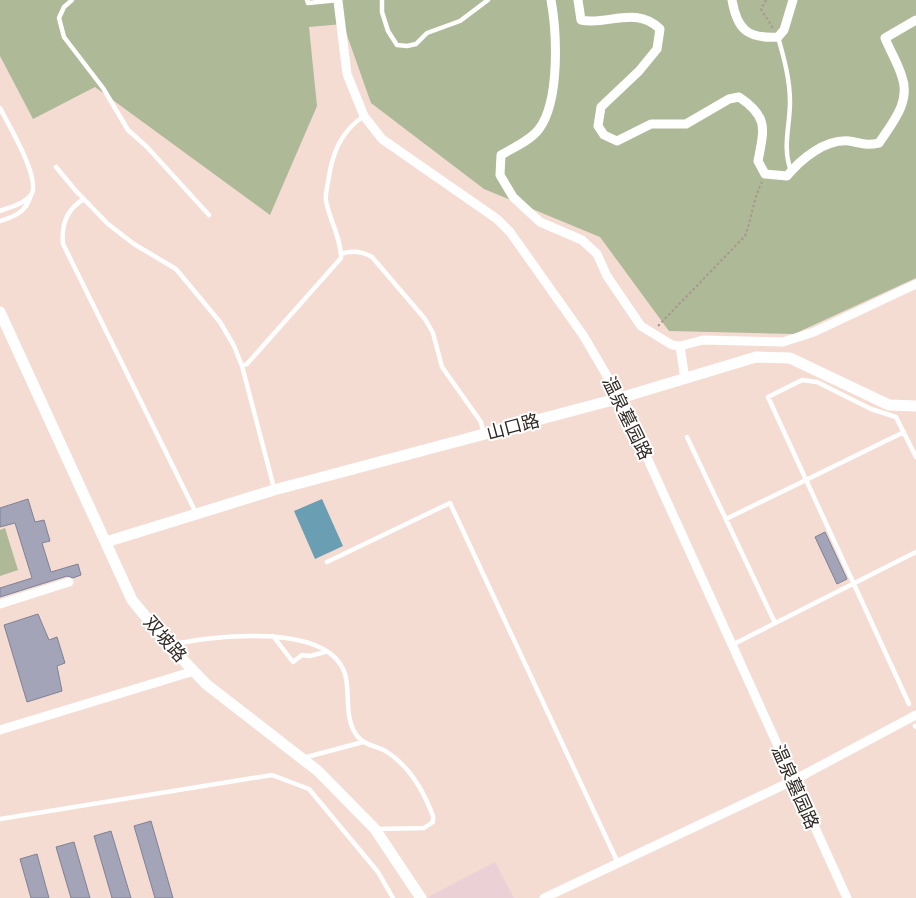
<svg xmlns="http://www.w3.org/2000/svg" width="916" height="898" font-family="'Noto Sans','Noto Sans SC',sans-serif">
  <rect width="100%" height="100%" fill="#f4dcd3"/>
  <path fill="#ebd1d6" d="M495 862 514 898H429L428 897Z"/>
  <path fill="#aeb998" d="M0 0H916V278L794 334 669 331 600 237 484 189 371 103 343 24 309 27 317 106 270 215 95 87 33 119 0 56Z
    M5 528 18 570 0 576V530Z"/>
  <path fill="#6a9eb3" d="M322 499 343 546 315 559 294 511Z"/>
  <path fill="#a3a4b8" stroke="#808194" d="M28 499 35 522 44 520 50 541 42 543 51 572 78 564 81 575 73 578 67 576 0 597V588L32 578 15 523 0 527V508Z
    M825 532 847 579 837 584 815 537Z
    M38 614 49 640 57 637 65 663 57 666 62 691 27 702 4 625Z
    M151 821 173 898H155L134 826Z
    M111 831 131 898H112L94 836Z
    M74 842 90 898H71L56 847Z
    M37 854 49 898H31L20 859Z"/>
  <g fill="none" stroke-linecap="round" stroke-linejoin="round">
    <path stroke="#a8968f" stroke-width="2" stroke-dasharray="2.5 2.5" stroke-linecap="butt" d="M766 0 761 9 773 28
      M658 326 745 236C752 218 753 199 762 182"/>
    <path stroke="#fff" stroke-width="4.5" d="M72 0 64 7 59 18 64 37 103 88 128 130 147 147 209 215
      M307 0 308 3 338 0
      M382 0V12L388 31 397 45 407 46 416 44 427 33 460 21 488 0
      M778 37C784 58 790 80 790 102 790 126 782 147 791 171
      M0 108C8 124 42 180 31 195 24 204 10 207 0 211
      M56 167 76 191 108 224 134 244 176 269 220 322 234 346 242 366 274 488
      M84 199C67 209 61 225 63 244L196 513
      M0 221C16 216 26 212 31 195
      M341 254C352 250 362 251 372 257L425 319 433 333 442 367 481 422 484 434
      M242 366 247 364 341 258C341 238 330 221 326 201 325 195 327 188 328 182 332 154 340 132 364 116
      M687 437 775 623
      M726 519 904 432
      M327 562 450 503 618 863
      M273 636 293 662 302 655 310 656 325 652
      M170 645C211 636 328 621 345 674 351 694 343 719 358 737 365 746 378 746 387 752 409 766 424 792 433 816V822L424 828 376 829
      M732 645 916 552
      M909 704 768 397 802 380 817 382 871 409 896 417 916 457
      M915 726 916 727
      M303 758 363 742
      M0 819 272 775 309 789 378 872 393 898"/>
    <path stroke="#fff" stroke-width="9" d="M551 0C557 33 560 101 539 129 531 140 513 148 501 155L500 175 513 197 540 222 582 240 597 254 607 276 641 326 672 345 680 346 703 340 783 342 814 332 916 284
      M578 0 581 20C607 26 636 5 660 29L657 49 639 71 601 107 598 126 604 135 617 141 651 124H686L729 99 739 97C769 117 764 129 758 161L765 174 787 176C801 159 825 139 849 141 862 143 865 146 879 143 892 123 911 102 902 77 898 63 890 51 885 38L916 20
      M732 0C737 29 747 39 778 37L784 30 793 0
      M338 1 347 74 364 116 382 139 497 219 510 232 583 335 620 398 847 898
      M680 346 685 379
      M0 604 69 582
      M0 730 194 671
      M544 898 792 781 916 715"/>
    <path stroke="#fff" stroke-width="11" d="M0 312 132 600 169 645 206 684 318 771 375 829 421 898
      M106 542 274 490 620 398 756 357 790 358 889 405 916 406"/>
  </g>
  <g text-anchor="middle" stroke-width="4" stroke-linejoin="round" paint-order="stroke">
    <g font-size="18" fill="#302824" stroke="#fff">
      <text transform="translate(627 418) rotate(64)" y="6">温泉墓园路</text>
      <text transform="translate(513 427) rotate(-15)" y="6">山口路</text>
      <text transform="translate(165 639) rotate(49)" y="6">双坡路</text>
      <text transform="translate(795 787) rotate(66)" y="6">温泉墓园路</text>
    </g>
  </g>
</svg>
